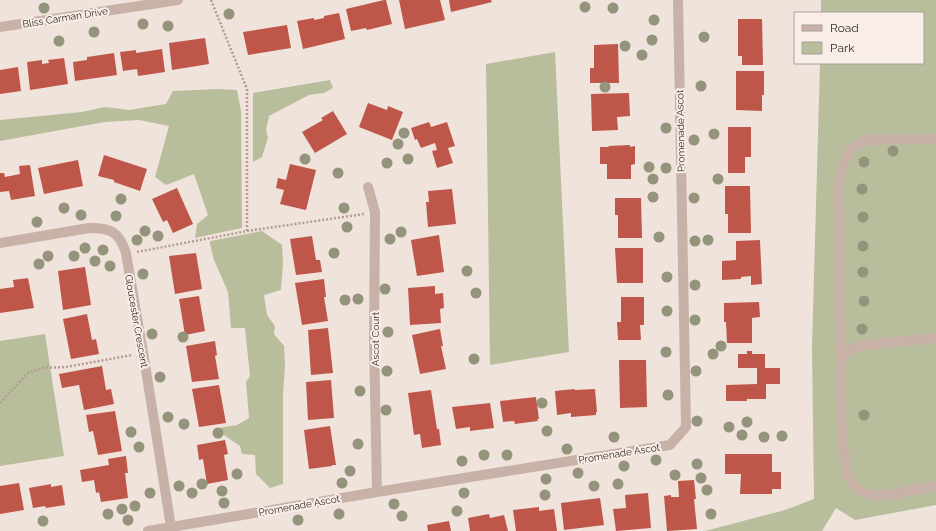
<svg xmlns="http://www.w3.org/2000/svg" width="936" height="531" font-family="Raleway,sans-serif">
  <rect width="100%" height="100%" fill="#f0e3db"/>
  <path fill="#b8be9c" d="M821 0H936V505L855 520 836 508 822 531H705L785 510 814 499 812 347 820 63H923V13H821Z
    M555 52 569 352 490 365 486 64Z
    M330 80 333 88 324 93 309 95 269 116 266 130 268 138 262 157 253 162V93Z
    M218 89 237 90 241 111 242 228 195 238 197 224 208 215 194 174 166 185 155 177 169 126 139 120 105 122 0 141V120L82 112 105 107 129 110 166 104 173 91Z
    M262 231 282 245 283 263 281 290 264 295 267 315 275 326 274 334 284 346 285 364 283 396V484L270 488 256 474 255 455 242 454 240 446 221 433 219 428 237 425 249 418 246 382 250 376 245 328H231L228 292 214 260 210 244V241Z
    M45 334 64 456 0 466V341Z"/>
  <path fill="#bf564a" d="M384 0H386L392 24 367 30 366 28 351 31 346 9Z
    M399 0H440L445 20 405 29Z
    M449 0H491L492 2 451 12Z
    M339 13 345 39 303 49 297 21 314 18V20L324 18V16Z
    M738 19H762L763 65H742V56H738Z
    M287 25 291 48 248 55 243 32Z
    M205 38 209 64 172 70 169 43Z
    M618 44 619 83H590V68H594V45Z
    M162 49 165 72 138 76 137 69 123 71 120 52 136 50V53Z
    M114 53 117 75 75 81 73 62 87 60V57Z
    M64 58 68 84 30 90 27 62 42 60V64L49 63 48 60Z
    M18 67 21 91 0 94V70Z
    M736 71H764V95H762V111L736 110Z
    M629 93 630 116 617 117 618 130 592 131 591 94Z
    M368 103 387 110 388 106 403 112 392 140 359 127Z
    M333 111 347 134 315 153 302 132 323 120 321 118Z
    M429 122 431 127 447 122 455 146 448 148 453 163 437 168 432 151 437 150 435 143 421 148 417 139 415 140 411 128Z
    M728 127H751V157H745V173H728Z
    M630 145V147L635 146V164L631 165V179H607V164H600V147H609L608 146Z
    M104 155 147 169 140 191 114 182V180L98 176Z
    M78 160 83 186 44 194 38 168Z
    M290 164 316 170 306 210 280 204 284 190 276 188 278 178 286 180Z
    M30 165 35 196 11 200 9 191 0 192V173H4L5 177 20 174 19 166Z
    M725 186H750L751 233H728V214H725Z
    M177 188 193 224 173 233 167 220 163 222 152 199Z
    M452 189 456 224 428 227 426 202H429L428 191Z
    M615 198H641L642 238H618V215H615Z
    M439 235 444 272 417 276 411 240Z
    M312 236 316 260H320L322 272 296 275 290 239Z
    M760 240 762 284 751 285V276L741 277V279L722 280V261L736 260V241Z
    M615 248H643V283H617Z
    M196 253 202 289 175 294 169 256Z
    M85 267 91 305 63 310 58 271Z
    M28 278 34 308 0 313V289L14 287 13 280Z
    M324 279 326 297H324L328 321 302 325 295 283Z
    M435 286V294L443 293 444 308 440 309 441 323 410 325 408 288Z
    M199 296 205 331 185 335 179 299Z
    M621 297H644V325H640L641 340H618L617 322H621Z
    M759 302 760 317 752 318V343H727L726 322H724V303Z
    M87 314 92 340 96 339 99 354 71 359 63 319Z
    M328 328 333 373 311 375 308 330Z
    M440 329 443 346H441L446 369 420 374 412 335Z
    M215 341 217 355 215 356 219 379 192 382 186 346Z
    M747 351H752V354H765V368H780V384H766V399H747V401H726V385L757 384V368H738V354H747Z
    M619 360H646L647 407 620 408Z
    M102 366 106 390 111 389 114 404 84 410 79 385 62 388 59 374Z
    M331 380 334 418 308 420 306 382Z
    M219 385 226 423 199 427 192 389Z
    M574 389 575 390 595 389 597 412H596V415L571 417V413L557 415 555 391Z
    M431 390 437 429H439L441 445 422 448 420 434 414 435 408 393Z
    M536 397 539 419H537L538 421 515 424 514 421 503 422 500 401Z
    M490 403 494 428 470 431V427L456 429 452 407Z
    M115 411 122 451 98 455 93 431 89 432 86 415Z
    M330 426 336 465H332V466L309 469 304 430Z
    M225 440 228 454 224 455 228 480 207 484 203 459 199 460 197 445Z
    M725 454H772V472H781V489H772V494H740L741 474H725Z
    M126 456 128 473H125L128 498 101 502 99 492 96 493 94 480 82 482 80 470 109 465 108 459Z
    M694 480 696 499H694L697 529 667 531 664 496 671 495V497H679L678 481Z
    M19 483 24 510 0 514V486Z
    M51 484V487L62 485 65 505 46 508 45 506 33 508 29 488Z
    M648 493 651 528 616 531 613 509 626 508 625 495Z
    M600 498 604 525 564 530 561 503Z
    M539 507V511L554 509 557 531H516L513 510Z
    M489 514 490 518 504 515 508 531H470L468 518Z
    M449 521 451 531H428L427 525Z"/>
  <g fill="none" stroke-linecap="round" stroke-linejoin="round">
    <path stroke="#b39c92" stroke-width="2.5" stroke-dasharray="2 2" stroke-linecap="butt" d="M247 231 364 214
      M137 252 247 231V89L211 0
      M0 403 28 373 42 368 66 367 132 355"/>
    <path stroke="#c8b2a8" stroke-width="10" d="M0 27 178 0
      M936 139 866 140 851 149 844 162 839 181 840 347 842 438 847 475 855 487 863 493 875 496 893 494 936 486
      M368 187 375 212 374 340 377 492
      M0 243 89 228C112 228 119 232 126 253L145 364 171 527 174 531
      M841 361 848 350 857 346 936 338
      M148 531 377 492 670 445 686 427 678 0"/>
  </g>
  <g fill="#94937b">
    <circle cx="585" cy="7" r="5.5"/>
    <circle cx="44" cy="8" r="5.5"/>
    <circle cx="613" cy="8" r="5.5"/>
    <circle cx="229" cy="14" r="5.5"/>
    <circle cx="654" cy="20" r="5.5"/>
    <circle cx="143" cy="24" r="5.5"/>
    <circle cx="168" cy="26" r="5.5"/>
    <circle cx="94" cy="32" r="5.5"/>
    <circle cx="704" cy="37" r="5.5"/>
    <circle cx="652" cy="40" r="5.5"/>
    <circle cx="59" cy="41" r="5.5"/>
    <circle cx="625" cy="46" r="5.5"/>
    <circle cx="642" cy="55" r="5.5"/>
    <circle cx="701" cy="86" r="5.5"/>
    <circle cx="605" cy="87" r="5.5"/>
    <circle cx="666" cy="128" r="5.5"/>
    <circle cx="404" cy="133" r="5.5"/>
    <circle cx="714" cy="134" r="5.5"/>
    <circle cx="694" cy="140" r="5.5"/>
    <circle cx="398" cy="144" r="5.5"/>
    <circle cx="893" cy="151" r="5.5"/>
    <circle cx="305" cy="159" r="5.5"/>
    <circle cx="408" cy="159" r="5.5"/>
    <circle cx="864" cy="162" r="5.5"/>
    <circle cx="387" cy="163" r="5.5"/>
    <circle cx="649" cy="167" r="5.5"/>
    <circle cx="666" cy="168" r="5.5"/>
    <circle cx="338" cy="173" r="5.5"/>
    <circle cx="653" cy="179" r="5.5"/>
    <circle cx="718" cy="179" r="5.5"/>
    <circle cx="862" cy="189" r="5.5"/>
    <circle cx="653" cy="197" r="5.5"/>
    <circle cx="694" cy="198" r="5.5"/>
    <circle cx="121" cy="199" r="5.5"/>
    <circle cx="64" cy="208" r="5.5"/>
    <circle cx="344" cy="208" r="5.5"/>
    <circle cx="81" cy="215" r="5.5"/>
    <circle cx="116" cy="216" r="5.5"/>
    <circle cx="863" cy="217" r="5.5"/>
    <circle cx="37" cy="222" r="5.5"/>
    <circle cx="347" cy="227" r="5.5"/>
    <circle cx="145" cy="231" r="5.5"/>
    <circle cx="401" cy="232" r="5.5"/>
    <circle cx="158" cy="236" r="5.5"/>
    <circle cx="659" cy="237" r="5.5"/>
    <circle cx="390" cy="239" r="5.5"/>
    <circle cx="137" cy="240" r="5.5"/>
    <circle cx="708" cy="240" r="5.5"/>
    <circle cx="695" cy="241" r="5.5"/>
    <circle cx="863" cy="246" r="5.5"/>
    <circle cx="85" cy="248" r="5.5"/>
    <circle cx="103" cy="250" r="5.5"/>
    <circle cx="334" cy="253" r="5.5"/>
    <circle cx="48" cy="256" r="5.5"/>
    <circle cx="74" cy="256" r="5.5"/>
    <circle cx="95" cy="261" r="5.5"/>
    <circle cx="39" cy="264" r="5.5"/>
    <circle cx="110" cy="266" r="5.5"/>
    <circle cx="467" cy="271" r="5.5"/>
    <circle cx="863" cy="272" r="5.5"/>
    <circle cx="143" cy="274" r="5.5"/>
    <circle cx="667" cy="277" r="5.5"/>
    <circle cx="695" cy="285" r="5.5"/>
    <circle cx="385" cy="289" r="5.5"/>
    <circle cx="476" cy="293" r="5.5"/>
    <circle cx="358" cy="299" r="5.5"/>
    <circle cx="345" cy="300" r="5.5"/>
    <circle cx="864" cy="301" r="5.5"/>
    <circle cx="667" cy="311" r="5.5"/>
    <circle cx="695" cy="320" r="5.5"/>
    <circle cx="862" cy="329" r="5.5"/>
    <circle cx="388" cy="332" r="5.5"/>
    <circle cx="152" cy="334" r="5.5"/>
    <circle cx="183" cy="337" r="5.5"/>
    <circle cx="721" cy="346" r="5.5"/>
    <circle cx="666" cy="352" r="5.5"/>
    <circle cx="713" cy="354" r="5.5"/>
    <circle cx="474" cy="359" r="5.5"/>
    <circle cx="387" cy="371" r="5.5"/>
    <circle cx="696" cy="371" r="5.5"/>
    <circle cx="160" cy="377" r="5.5"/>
    <circle cx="360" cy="391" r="5.5"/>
    <circle cx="668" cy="395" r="5.5"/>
    <circle cx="542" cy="403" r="5.5"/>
    <circle cx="386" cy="410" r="5.5"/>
    <circle cx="864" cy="415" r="5.5"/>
    <circle cx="168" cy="417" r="5.5"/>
    <circle cx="697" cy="421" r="5.5"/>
    <circle cx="747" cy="422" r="5.5"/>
    <circle cx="184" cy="424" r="5.5"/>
    <circle cx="729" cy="427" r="5.5"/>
    <circle cx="547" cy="431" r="5.5"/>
    <circle cx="131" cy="432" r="5.5"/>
    <circle cx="218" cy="433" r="5.5"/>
    <circle cx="742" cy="435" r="5.5"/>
    <circle cx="782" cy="436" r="5.5"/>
    <circle cx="614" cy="437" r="5.5"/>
    <circle cx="764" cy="437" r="5.5"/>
    <circle cx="358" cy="444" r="5.5"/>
    <circle cx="139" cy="447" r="5.5"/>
    <circle cx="567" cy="449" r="5.5"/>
    <circle cx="484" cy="455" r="5.5"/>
    <circle cx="507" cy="455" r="5.5"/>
    <circle cx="656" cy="460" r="5.5"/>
    <circle cx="462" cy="461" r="5.5"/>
    <circle cx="697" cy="464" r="5.5"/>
    <circle cx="624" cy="466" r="5.5"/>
    <circle cx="350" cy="471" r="5.5"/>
    <circle cx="578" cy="473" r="5.5"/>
    <circle cx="237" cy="474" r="5.5"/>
    <circle cx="675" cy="475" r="5.5"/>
    <circle cx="701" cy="478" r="5.5"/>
    <circle cx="546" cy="479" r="5.5"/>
    <circle cx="342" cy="483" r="5.5"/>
    <circle cx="202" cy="484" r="5.5"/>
    <circle cx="618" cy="484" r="5.5"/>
    <circle cx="179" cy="486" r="5.5"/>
    <circle cx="594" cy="486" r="5.5"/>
    <circle cx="707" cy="490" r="5.5"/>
    <circle cx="222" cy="491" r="5.5"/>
    <circle cx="150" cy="493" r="5.5"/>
    <circle cx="192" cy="493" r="5.5"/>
    <circle cx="464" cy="493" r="5.5"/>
    <circle cx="545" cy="495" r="5.5"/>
    <circle cx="224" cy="503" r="5.5"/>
    <circle cx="394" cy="504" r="5.5"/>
    <circle cx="135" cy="506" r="5.5"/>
    <circle cx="122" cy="509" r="5.5"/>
    <circle cx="457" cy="511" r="5.5"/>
    <circle cx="108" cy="514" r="5.5"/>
    <circle cx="339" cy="514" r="5.5"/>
    <circle cx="711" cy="514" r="5.5"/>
    <circle cx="402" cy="516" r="5.5"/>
    <circle cx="128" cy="520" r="5.5"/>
    <circle cx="298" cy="520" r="5.5"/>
    <circle cx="43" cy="521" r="5.5"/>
  </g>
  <g text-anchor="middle" stroke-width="4" stroke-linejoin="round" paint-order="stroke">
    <g font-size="10" fill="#352a28" stroke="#f8eee7">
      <text transform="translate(65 17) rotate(-9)" y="4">Bliss Carman Drive</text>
      <text transform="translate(680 131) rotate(-91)" y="4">Promenade Ascot</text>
      <text transform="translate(137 321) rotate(80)" y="4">Gloucester Crescent</text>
      <text transform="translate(375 339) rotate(-90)" y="4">Ascot Court</text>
      <text transform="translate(619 453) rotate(-9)" y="4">Promenade Ascot</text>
      <text transform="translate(299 505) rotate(-10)" y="4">Promenade Ascot</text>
    </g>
  </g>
  <rect x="794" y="12" width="130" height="52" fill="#f8eee7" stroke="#aaa09b"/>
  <rect x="802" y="25" width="20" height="6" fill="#c8b2a8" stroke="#aaa09b"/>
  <text x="830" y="32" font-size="12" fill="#352a28">Road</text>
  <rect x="802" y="42" width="20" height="12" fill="#b8be9c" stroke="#aaa09b"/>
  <text x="830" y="52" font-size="12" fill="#352a28">Park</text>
</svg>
